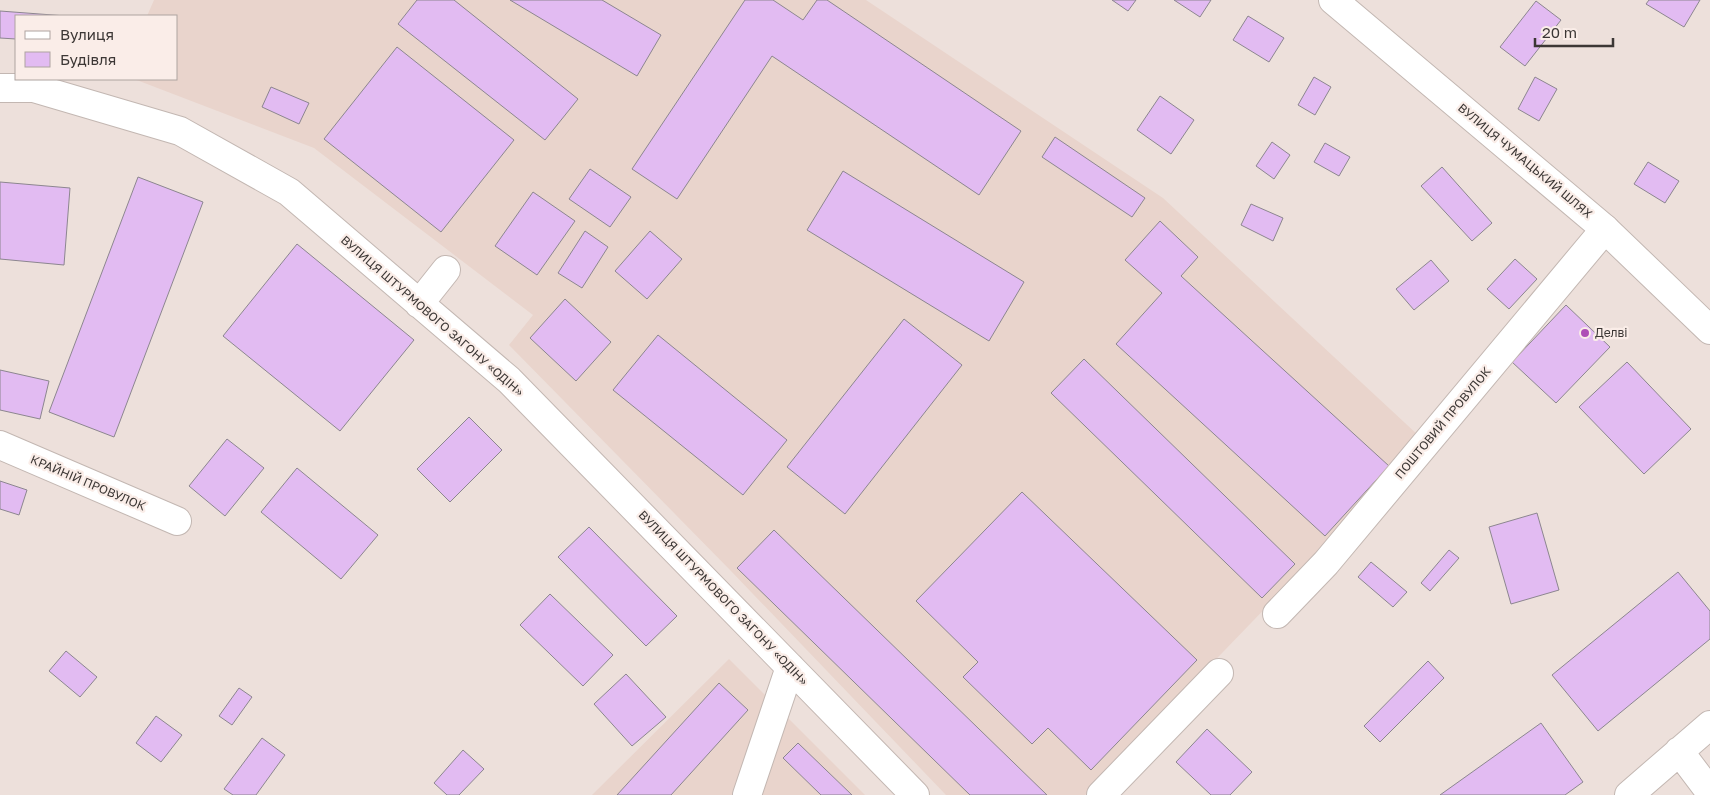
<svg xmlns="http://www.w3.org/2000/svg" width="1710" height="795" font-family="'Golos Text',sans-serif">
  <rect width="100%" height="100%" fill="#ede0db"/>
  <path fill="#e9d4cc" d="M154 0H866L1163 198 1419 436 1303 569 1085 795H946L731 571 509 345 533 315 314 148 134 79H176V16H147Z
    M729 659 865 795H592Z"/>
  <path fill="#e2bbf2" stroke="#8c868f" d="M417 0H454L578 99 545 140 398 24Z
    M510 0H602L661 35 637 76Z
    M745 0H773L803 20 817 0H827L1021 131 979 195 772 56 677 199 632 169Z
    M1112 0H1136L1128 11Z
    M1174 0H1211L1200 17Z
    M1649 0H1700L1684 27 1646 4Z
    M1536 1 1561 20 1525 66 1500 47Z
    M0 11 66 16H16V39L0 38Z
    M1248 16 1284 38 1269 62 1233 40Z
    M397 47 514 140 441 232 324 139Z
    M1314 77 1331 87 1315 115 1298 105Z
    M1535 77 1557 89 1539 121 1518 109Z
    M271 87 309 103 299 124 262 107Z
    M1160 96 1194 120 1171 154 1137 130Z
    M1055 137 1145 198 1132 217 1042 157Z
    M1272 142 1290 155 1274 179 1256 166Z
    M1325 143 1350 157 1339 176 1314 162Z
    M1648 162 1679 181 1665 203 1634 184Z
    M1442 167 1492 223 1472 241 1421 186Z
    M590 169 631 197 610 227 569 199Z
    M843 171 1024 282 989 341 807 230Z
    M138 177 203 202 114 437 49 412Z
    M0 182 70 188 64 265 0 259Z
    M533 192 575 221 537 275 495 246Z
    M1251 204 1283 218 1273 241 1241 225Z
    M1160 221 1198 257 1181 276 1389 466 1325 536 1116 344 1162 293 1125 260Z
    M585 231 608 247 582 288 558 273Z
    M650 231 682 259 647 299 615 271Z
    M297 244 414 340 340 431 223 336Z
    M1515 259 1537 279 1509 309 1487 289Z
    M1431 260 1449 281 1414 310 1396 289Z
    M565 299 611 342 576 381 530 338Z
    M1566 305 1610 347 1556 403 1512 362Z
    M904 319 962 365 845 514 787 467Z
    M658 335 787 440 743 495 613 390Z
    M1084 359 1295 564 1262 598 1051 393Z
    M1627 362 1691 429 1644 474 1579 407Z
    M0 370 49 381 40 419 0 410Z
    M469 417 502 450 450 502 417 469Z
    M227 439 264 468 225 516 189 486Z
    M297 468 378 535 341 579 261 512Z
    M0 481 27 490 19 515 0 509Z
    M1022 492 1197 660 1091 770 1048 728 1032 744 963 677 978 662 916 601Z
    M1537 513 1559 590 1511 604 1489 527Z
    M589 527 677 616 646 646 558 557Z
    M774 530 1047 795H970L737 568Z
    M1449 550 1459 558 1430 591 1421 583Z
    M1371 562 1407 592 1393 607 1358 577Z
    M1678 572 1710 611V639L1598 731 1552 675Z
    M550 594 613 655 583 686 520 625Z
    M66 651 97 677 80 697 49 671Z
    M1428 661 1444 678 1380 742 1364 726Z
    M626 674 666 717 632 746 594 704Z
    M719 683 748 710 671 795H617Z
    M239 688 252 697 232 725 219 716Z
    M156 716 182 735 161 762 136 743Z
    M1541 723 1583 782 1565 795H1440Z
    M1207 729 1252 772 1230 795H1211L1176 762Z
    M262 738 285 755 256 795H233L224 789Z
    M798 743 852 795H821L783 758Z
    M463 750 484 769 459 795H447L434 783Z"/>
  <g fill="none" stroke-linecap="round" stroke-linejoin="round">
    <g stroke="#c3b7b2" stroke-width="30">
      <path id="minor" d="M0 88H34L180 131 289 192 509 380 915 795
        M419 304 446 270
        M0 445 177 521
        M1277 614 1326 563 1605 229
        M1679 751 1710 792
        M747 795 790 667
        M1101 795 1219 673
        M1629 795 1710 725"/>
    </g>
    <g stroke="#c3b7b2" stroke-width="30">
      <path id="major" d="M1333 0 1605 229 1710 330"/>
    </g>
    <use href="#minor" stroke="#fff" stroke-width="28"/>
    <use href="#major" stroke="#fff" stroke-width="28"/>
  </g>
  <circle fill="#ae4eb6" stroke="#faede8" stroke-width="2" cx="1585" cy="333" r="5"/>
  <g text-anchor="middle" stroke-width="4.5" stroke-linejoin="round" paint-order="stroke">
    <g font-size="12" fill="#3c3735" stroke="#faede8">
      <text transform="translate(1525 161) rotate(40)" y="4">ВУЛИЦЯ ЧУМАЦЬКИЙ ШЛЯХ</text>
      <text transform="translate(432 316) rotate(41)" y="4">ВУЛИЦЯ ШТУРМОВОГО ЗАГОНУ «ОДІН»</text>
      <text transform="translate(1443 423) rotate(-50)" y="4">ПОШТОВИЙ ПРОВУЛОК</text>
      <text transform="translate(88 483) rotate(23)" y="4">КРАЙНІЙ ПРОВУЛОК</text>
      <text transform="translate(723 598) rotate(46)" y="4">ВУЛИЦЯ ШТУРМОВОГО ЗАГОНУ «ОДІН»</text>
    </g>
    <g font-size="12" fill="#3c3735" stroke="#faede8" text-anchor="start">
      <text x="1595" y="337">Делві</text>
    </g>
  </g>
  <rect x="15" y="15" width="162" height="65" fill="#faede8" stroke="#aea4a0"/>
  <rect x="25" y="31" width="25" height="8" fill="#ffffff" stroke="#aea4a0"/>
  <text x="60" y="40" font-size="15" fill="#3c3735">Вулиця</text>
  <rect x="25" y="52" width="25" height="15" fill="#e2bbf2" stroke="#aea4a0"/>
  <text x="60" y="65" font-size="15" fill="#3c3735">Будівля</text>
  <path d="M1535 38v8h78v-8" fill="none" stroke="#3c3735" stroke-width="2.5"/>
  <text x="1542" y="38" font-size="15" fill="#3c3735" stroke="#faede8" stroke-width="4" paint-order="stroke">20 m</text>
</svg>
